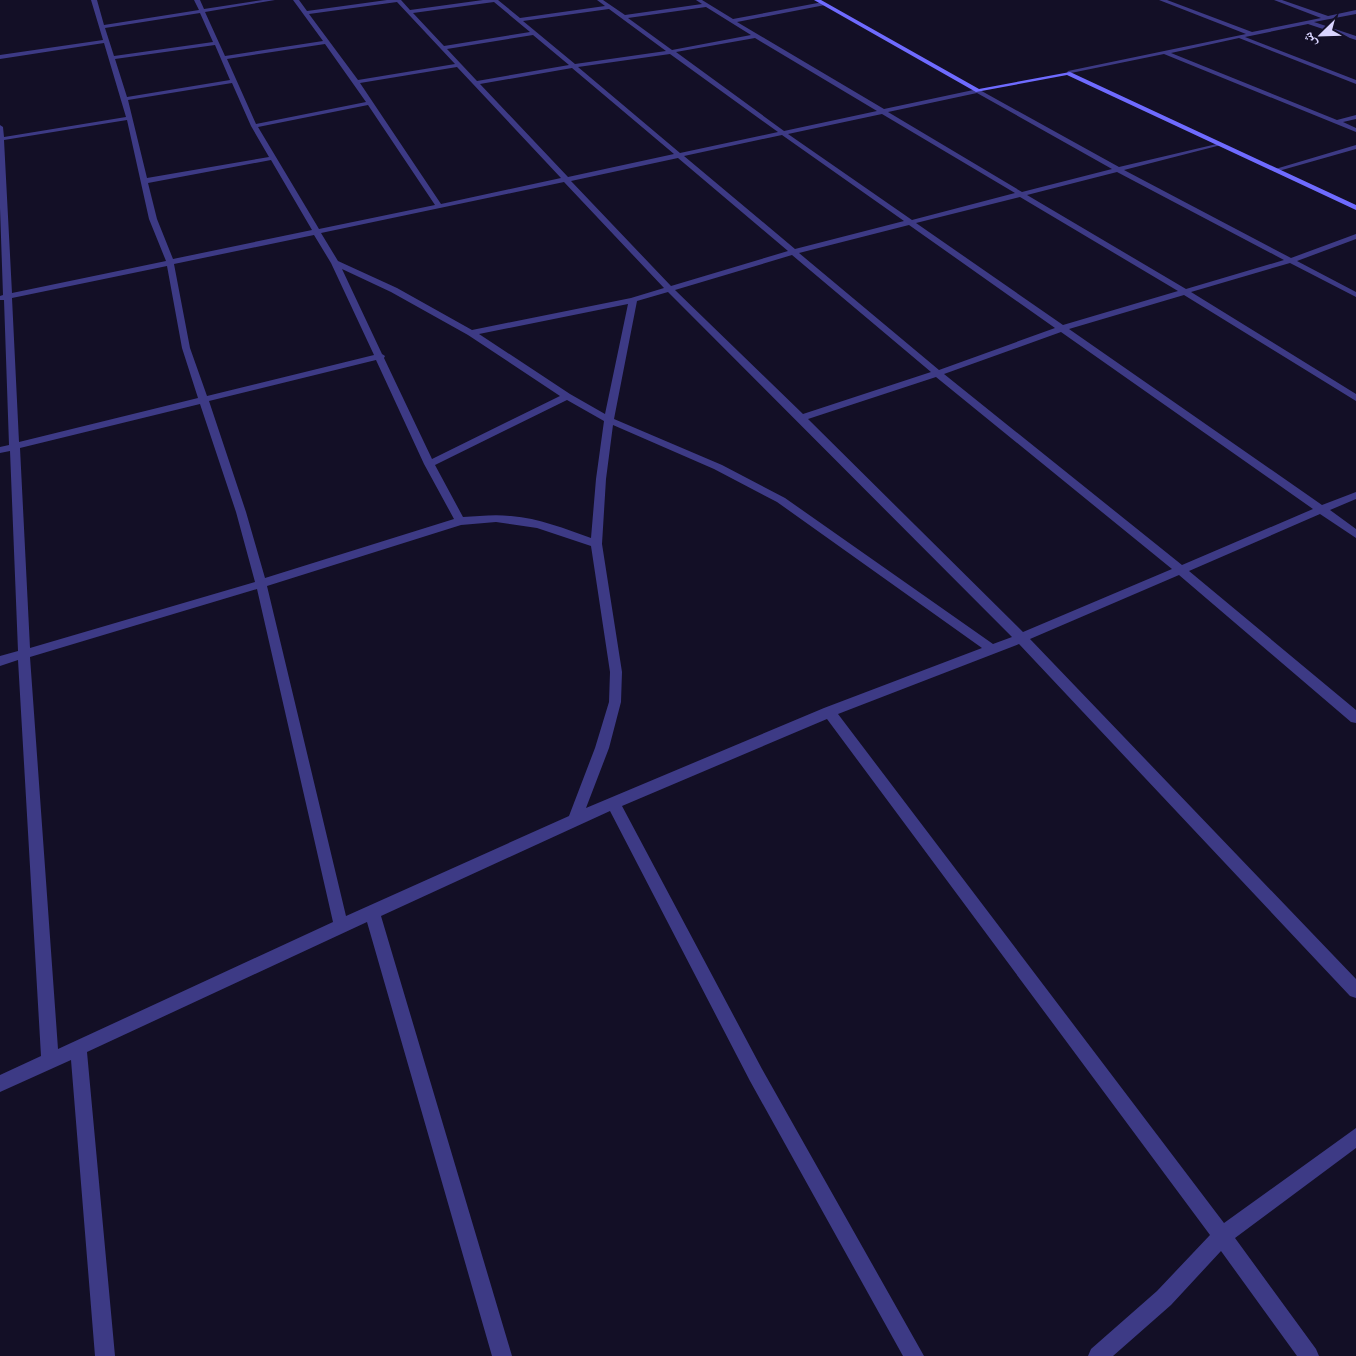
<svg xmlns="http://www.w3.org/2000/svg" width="1356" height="1356" font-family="'Fira Sans','Noto Naskh Arabic',sans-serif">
  <rect width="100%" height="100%" fill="#130f26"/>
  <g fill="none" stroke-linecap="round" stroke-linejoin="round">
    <path fill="#3d3a85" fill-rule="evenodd" d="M91 0H97L104 25 199 10 194 0H200L204 9 263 0H275L205 12 225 56 323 41 293 0H299L307 11 387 0H401L410 10 483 0H498L520 18 605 6 597 0H603L625 15 702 4 696 0H702L733 19 823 2 825 5 737 22 884 109 978 89 1119 167 1221 143V145L1124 170 1291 258 1356 234V239L1297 261 1356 292V297L1290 263 1191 292 1356 394V401L1184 295 1069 329 1322 505 1356 492V499L1330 510 1356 529V538L1320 514 1189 571 1356 710V723L1351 722 1179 575 1030 639 1356 979V998L1350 996 1019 644 838 714 1224 1223 1356 1128V1148L1235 1238 1316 1349 1319 1356H1297L1221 1251 1171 1305 1113 1356H1088L1091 1349 1157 1291 1210 1235 827 719 622 806 762 1069 924 1356H903L750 1081 610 811 381 916 512 1356H492L367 922 87 1052 115 1356H95L71 1060 0 1092V1075L41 1056 18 660 0 666V656L18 651 10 451 0 453V447L9 445 4 300H0V296L3 295 0 208V125L3 127 4 137 126 117 104 43 0 59V55L103 40ZM397 2 455 64 358 80 309 14ZM494 2 530 32 444 46 413 13ZM706 7 751 35 672 50 628 18ZM609 9 666 51 575 64 523 21ZM200 13 213 42 114 56 105 28ZM533 35 569 65 477 81 447 49ZM755 38 877 111 784 131 676 52ZM325 44 366 102 256 124 227 59ZM215 45 230 80 127 97 115 59ZM670 54 778 132 680 153 578 67ZM457 67 561 178 441 204 360 83ZM572 68 674 154 568 177 480 84ZM232 83 251 126 269 157 147 178 128 100ZM977 93 1112 169 1022 192 888 112ZM368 105 435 205 319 229 258 127ZM882 114 1015 193 912 220 788 134ZM127 120 149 219 166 261 12 293 4 140ZM782 135 904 221 795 249 684 156ZM678 158 788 251 671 286 571 181ZM271 160 312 230 173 259 157 219 148 183ZM1117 172 1284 260 1186 289 1027 195ZM564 182 664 288 631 298 472 330 397 288 338 261 321 233ZM1020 197 1178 291 1063 325 916 223ZM909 225 1055 328 939 370 799 253ZM314 235 331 263 374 355 207 396 190 348 174 264ZM792 255 931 372 803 414 675 290ZM167 266 182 348 198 398 19 442 12 298ZM342 269 391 292 468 335 560 396 432 459 384 358 385 356 382 354ZM668 292 1012 637 993 644 785 498 722 465 614 419 637 301ZM628 304 605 414 570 394 479 334ZM1061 332 1313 509 1182 565 944 374ZM376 360 424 464 454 519 265 578 246 512 209 401ZM936 377 1172 569 1023 632 808 419ZM567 400 604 421 596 479 591 538C565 529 539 518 511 516 495 514 479 516 463 517L435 465ZM200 404 236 512 255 582 30 648 20 448ZM613 425 714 469 777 502 982 648 824 708 586 808 609 748 621 702 622 672 602 544 606 479ZM496 522 537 528 591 546 610 672 609 702 595 748 569 816 346 916 267 586 461 525ZM257 589 333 922 58 1049 30 657Z
      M1159 0H1167L1252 32 1321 18 1274 0H1282L1328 16 1356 10V14L1314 22 1356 36V40L1308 24 1245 37 1356 80V84L1239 38 1171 53 1337 120 1356 115V119L1343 122 1356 128V132L1164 54 1066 74 1068 71 1246 34Z
      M1356 145V149L1275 172 1272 170Z"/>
    <path fill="#6f6bff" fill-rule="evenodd" d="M814 0H821L979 89 1070 72 1356 205V210L1067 75 976 92Z"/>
  </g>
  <g transform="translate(1321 35) rotate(247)" stroke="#130f26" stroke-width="4" paint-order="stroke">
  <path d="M0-4L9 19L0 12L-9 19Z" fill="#d9d4ff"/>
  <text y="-8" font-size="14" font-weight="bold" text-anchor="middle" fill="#d9d4ff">ش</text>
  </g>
</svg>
